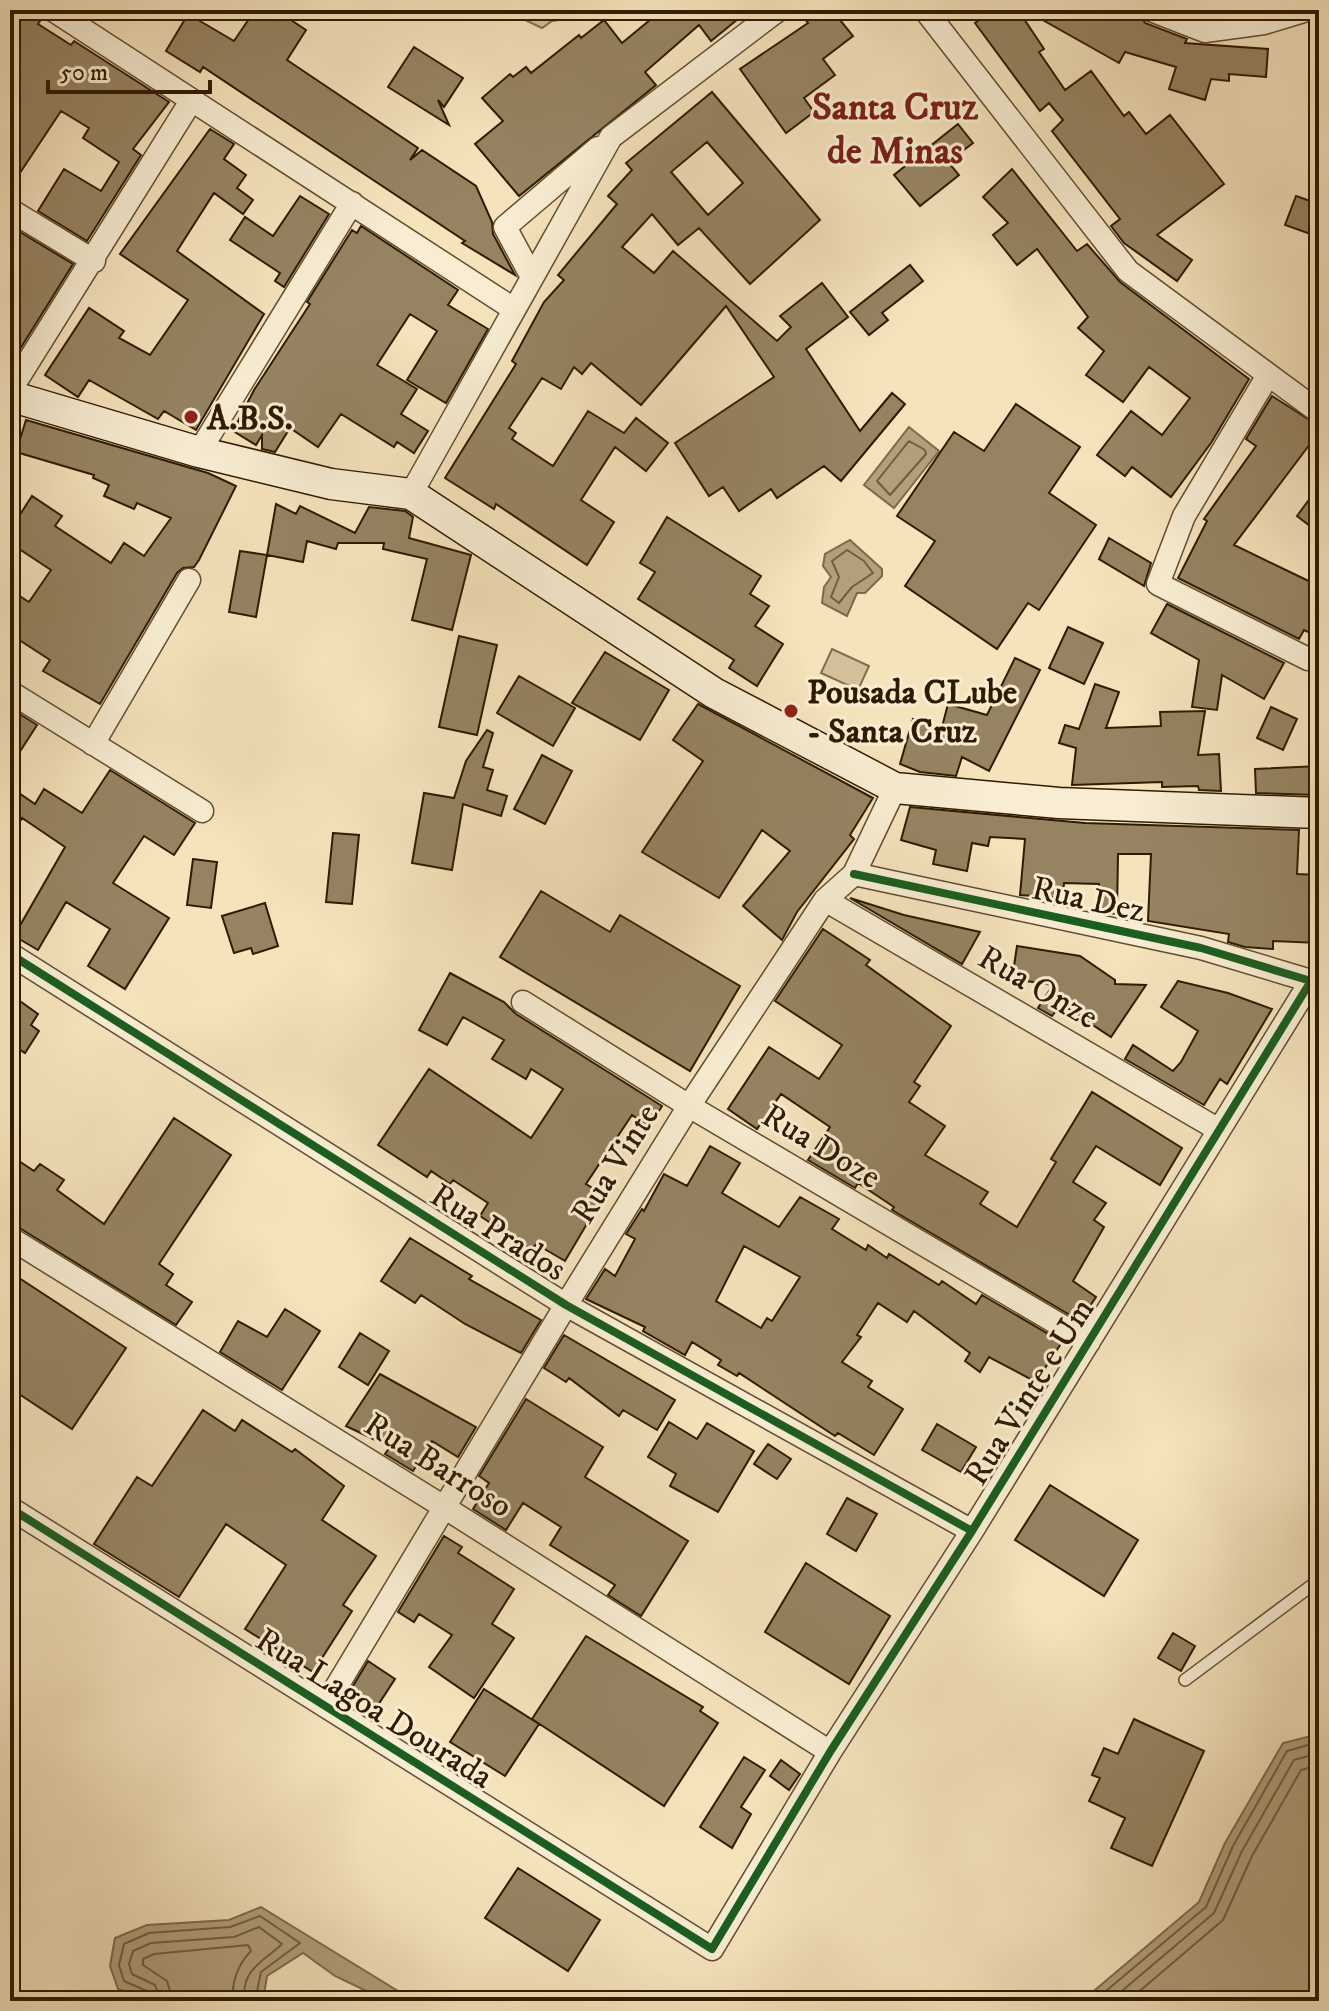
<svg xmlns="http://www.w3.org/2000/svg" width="1329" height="2011" font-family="'IM FELL DW Pica',serif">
  <rect width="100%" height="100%" fill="#f5e3bc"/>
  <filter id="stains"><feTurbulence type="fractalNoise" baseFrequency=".0025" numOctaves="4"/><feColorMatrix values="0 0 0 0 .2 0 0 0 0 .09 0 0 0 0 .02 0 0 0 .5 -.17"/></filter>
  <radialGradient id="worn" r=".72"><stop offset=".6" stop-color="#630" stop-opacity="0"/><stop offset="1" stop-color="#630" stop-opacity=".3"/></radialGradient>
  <path fill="#d4c19c" stroke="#826e4e" stroke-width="2" d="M504 10H599L594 15 552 21 542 28Z
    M832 649 869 666 858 690 821 673Z"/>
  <path fill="#b29f7c" stroke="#7e6a4a" stroke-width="2" d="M909 427 939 451 894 508 864 485Z
    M850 540 882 569V576L865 593H857L847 616 822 603 824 587 831 577 823 566 825 554Z
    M1319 1734V2001H1082L1199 1902 1225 1843 1283 1743Z
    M261 1907 403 1994 439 1997 443 2001H387L335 1976 303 1953 267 1976 263 2001H153L118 1989 110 1966 115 1938 147 1925 229 1920Z"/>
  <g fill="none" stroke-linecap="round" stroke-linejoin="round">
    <path stroke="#715d3e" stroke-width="2" d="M909 441 925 450 926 454 890 495 877 481Z
      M847 550 864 561 873 573 852 587 839 603 831 597 839 577 832 561Z
      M151 2001 147 1991 124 1981 119 1965 124 1944 149 1933 230 1927 260 1916 300 1943 261 1972 255 2001
      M161 2001 155 1985 132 1974 129 1964 133 1951 151 1943 234 1937 259 1927 282 1944C263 1962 240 1970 245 2001
      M173 2001 167 1981 143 1965V1959L154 1954 248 1945 251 1951C238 1964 231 1983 233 2001
      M1094 2001 1206 1907 1233 1846 1287 1751 1319 1742
      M1110 2001 1214 1913 1242 1851 1294 1760 1319 1753
      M1128 2001 1223 1920 1252 1856 1301 1770 1319 1765"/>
  </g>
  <path fill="#968362" stroke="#301b00" stroke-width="2" fill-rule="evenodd" d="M10 10H34L42 18 38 24 71 45 74 41 169 102 133 149 141 155 87 241 38 211 64 169 101 191 119 162 83 138 89 128 61 111 10 188Z
    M255 10H290L285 16 306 30 287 60 418 148 410 160 422 150 476 186 492 222 493 234 515 275 462 243 465 241 203 67 200 72 166 51 188 14 234 41Z
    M662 10H749L711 41 699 25 645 72 656 85 519 196 475 144 503 121 482 98 510 74 513 77 526 67 531 73 579 35 581 38 604 20 622 43Z
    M816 10H832L853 36 823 59 835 75 804 98 814 112 786 133 740 69 808 23 805 19Z
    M993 10H1018L1044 49 1039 52 1065 90 1091 71 1124 116 1129 112 1146 134 1170 115 1224 184 1157 235 1192 260 1177 281 1124 243 1111 226 1120 219 1052 131 1063 120 1049 103 1040 111 975 23Z
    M1025 10H1137L1145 23 1187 39 1185 43 1268 49 1266 77 1229 74V81L1211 79 1205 100 1169 89 1176 67 1125 52 1119 63Z
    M414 47 463 78 444 107 438 100 449 125 388 87Z
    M712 92 820 220 750 284 699 228 678 245 652 214 622 247 654 273 673 251 777 341 791 327 780 316 822 283 848 317 806 349 860 431 892 393 905 404 841 481 824 466 777 498 771 489 739 511 723 487 709 496 675 443 774 377 726 306 641 405 591 363 582 374 574 367 561 389 542 378 509 428 516 433 512 439 553 466 588 411 624 433 636 418 668 443 646 471 615 447 581 500 614 522 587 565 496 504 494 509 445 478 516 364 512 361 544 302 564 280 558 275 617 204 608 196 632 170 626 163ZM707 142 743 183 708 215 671 172Z
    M958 124 973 143 948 162 959 175 920 206 894 175Z
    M210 129 234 144 224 159 246 175 237 188 253 200 243 214 214 193 177 251 264 314 196 430 164 411 158 419 89 380 78 397 45 375 89 308 124 331 119 338 150 355 188 300 120 254Z
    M1012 169 1077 251 1087 244 1120 282 1249 379 1211 443 1171 497 1132 467 1125 476 1097 455 1131 411 1162 435 1190 398 1149 367 1123 402 1086 375 1104 351 1078 328 1088 317 1037 249 1017 265 993 235 1008 223 983 197Z
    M300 196 329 214 284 287 275 281 280 273 230 240 245 217 273 236Z
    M1296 196 1319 204V237L1285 225Z
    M10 226 73 264 10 365Z
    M361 226 458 290 448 305 488 329 446 403 407 380 437 331 410 314 377 365 417 389 401 414 428 431 414 453 397 442 394 447 341 414 318 447 290 428 275 452 262 449V435L256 445 233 431 254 390 310 304 307 302 352 230 357 233Z
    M910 265 923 281 882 313 888 320 869 335 850 312Z
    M1272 396 1319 426V432L1234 545 1319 586V637L1304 630 1299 639 1178 578 1207 521 1204 519 1256 446 1246 439Z
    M1016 404 1080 447 1049 493 1096 525 1039 610 1028 603 997 649 905 586 935 541 897 516 954 432 984 451Z
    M26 420 208 473 236 486 199 560 194 567 183 568 177 573 100 704 43 671 50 660 10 634V590L29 602 51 570 10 543V506L21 513 32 496 62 516 55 526 111 563 124 543 144 556 171 518 137 503 134 509 104 496 109 485 93 478 94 475 16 452Z
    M1319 486V513L1310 526 1297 516Z
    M276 504 296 514 300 506 355 533 369 507 405 511 413 517 409 538 471 555 452 630 412 620 427 559 383 549 384 543H338L336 549 307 541 303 562 267 555Z
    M667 517 761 576 750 594 769 606 755 626 783 644 757 686 729 668 734 660 638 599 655 572 640 563Z
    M1109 538 1151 563 1144 586 1099 559Z
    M240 551 267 555 256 617 229 612Z
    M1167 604 1284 663 1264 699 1222 675 1217 710 1192 707 1199 660 1151 633Z
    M1068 627 1103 643 1084 684 1049 668Z
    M459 636 497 645 477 735 439 727Z
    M605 652 669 690 640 740 572 703Z
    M1015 658 1040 670 989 771 962 757 956 776 920 772 900 764 913 719 942 727 948 704 987 715Z
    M519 676 575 708 553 746 497 713Z
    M1095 684 1119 692 1106 728 1161 726 1160 712 1205 711 1198 755 1219 754 1221 791 1199 790 1198 786 1162 787V782L1072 785 1076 748 1059 743 1065 725 1079 729Z
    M698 704 873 798 850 835 854 839 797 912 782 940 743 906 790 851 762 830 719 898 642 852 703 761 673 740Z
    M1271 707 1297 719 1283 750 1257 738Z
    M10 708 37 725 10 767Z
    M487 730 493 733 483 767 493 770 487 790 507 796 501 816 463 804 452 870 412 863 424 793 454 798 466 761Z
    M542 755 572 771 545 824 514 809Z
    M1319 766 1317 795 1256 793 1255 769Z
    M110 770 195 823 174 855 144 836 113 883 169 918 125 989 88 966 110 929 66 902 38 950 14 936 65 847 22 818 10 838V787L35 804 44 789 82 813Z
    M910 807 1085 823 1299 830 1297 874 1319 875V943L1273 941V949L1245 947 1228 942 1229 934 1148 921 1151 854H1118L1117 914 1099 912V884L1064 883 1063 898 1020 895 1025 839 990 837 988 846 972 843 967 871 933 864 936 850 901 840Z
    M333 833 359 835 352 904 326 902Z
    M193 859 217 862 211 908 187 905Z
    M541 891 610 932 620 915 740 986 690 1071 500 957Z
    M850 898 904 915 980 932 962 964Z
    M265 903 278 946 253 954 251 948 234 953 222 916Z
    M823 929 870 960 866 965 951 1026 914 1082 920 1086 909 1102 945 1126 925 1155 988 1192 980 1204 1017 1227 1056 1162 1051 1159 1092 1092 1182 1148 1160 1185 1096 1146 1073 1182 1106 1203 1094 1220 1104 1227 1073 1281 1096 1297 1080 1321 892 1210 894 1207 858 1183 855 1188 808 1160 830 1127 781 1094 757 1129 728 1109 769 1047 819 1079 842 1045 775 1001Z
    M1017 946 1080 956 1115 980V984L1146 985 1111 1037 1061 1004 1052 1016 1038 1008 1053 985 1012 979Z
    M450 973 504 1002 516 1014 662 1106 649 1127 632 1115 586 1184 604 1195 565 1261 536 1244 532 1250 480 1216 488 1203 453 1180 450 1184 431 1171 427 1177 378 1145 429 1069 531 1138 563 1089 531 1069 526 1079 492 1059 504 1040 463 1017 447 1045 419 1030Z
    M1178 981 1228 993 1272 1009 1227 1084 1220 1079 1204 1105 1125 1059 1133 1045 1173 1071 1181 1062 1198 1031 1161 1007Z
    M10 994 38 1014 31 1025 39 1031 25 1053 10 1043Z
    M174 1118 231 1155 159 1264 173 1274 166 1285 192 1302 176 1325 10 1222V1155L34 1171 40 1164 64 1180 57 1190 104 1224Z
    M710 1146 740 1163 722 1193 779 1227 800 1197 839 1219 832 1229 866 1250 868 1245 887 1258 889 1254 939 1285 942 1281 976 1304 982 1295 1062 1342 1036 1382 989 1357 980 1372 965 1361 970 1353 914 1311 907 1322 878 1303 857 1335 861 1337 842 1362 872 1381 868 1387 903 1409 874 1455 838 1433 835 1436 739 1373 737 1376 718 1365 721 1360 692 1342 685 1355 643 1331 645 1327 586 1299 605 1269 615 1276 635 1239 626 1234 642 1209 644 1211 664 1174 687 1186ZM744 1246 800 1277 772 1321 767 1318 761 1328 716 1301Z
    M410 1238 472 1276 469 1279 541 1320 521 1353 465 1324 421 1295 415 1303 381 1281Z
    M10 1272 126 1348 72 1429 10 1388Z
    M285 1309 320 1331 282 1390 220 1352 238 1321 267 1337Z
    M360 1333 389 1351 368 1385 339 1367Z
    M564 1335 675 1400 657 1430 623 1410 619 1416 569 1378 566 1382 544 1368Z
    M380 1374 476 1427 458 1457 432 1441 413 1471 385 1454 390 1447 346 1426Z
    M526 1399 603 1447 585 1477 688 1541 641 1616 608 1595 615 1585 550 1545 561 1527 523 1503 506 1530 473 1509 489 1483 479 1476Z
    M203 1410 235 1431 242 1420 292 1452 295 1449 344 1486 322 1520 376 1556 343 1605 352 1611 313 1672 245 1629 286 1565 226 1524 179 1597 94 1544 137 1477 152 1486Z
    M669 1422 697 1439 707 1423 754 1451 718 1512 670 1486 676 1474 648 1457Z
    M937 1424 976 1447 961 1472 922 1450Z
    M768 1444 791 1459 777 1479 754 1464Z
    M1050 1485 1138 1540 1104 1596 1015 1540Z
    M847 1498 877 1514 856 1551 827 1534Z
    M444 1536 462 1547 458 1553 514 1589 492 1624 514 1638 474 1698 429 1667 452 1635 419 1614 414 1622 398 1612Z
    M806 1563 890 1616 849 1684 765 1632Z
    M1173 1633 1195 1646 1181 1671 1158 1658Z
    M586 1636 703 1707 700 1711 718 1723 664 1806 532 1719Z
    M368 1661 395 1679 376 1708 350 1691Z
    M484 1689 539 1724 505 1776 450 1742Z
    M1134 1719 1204 1751 1152 1866 1111 1848 1125 1818 1089 1801 1100 1778 1092 1775 1104 1748 1118 1754Z
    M744 1757 765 1770 741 1807 751 1814 732 1848 700 1827Z
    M781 1760 800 1774 789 1790 770 1776Z
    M518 1868 600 1920 568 1971 485 1918Z"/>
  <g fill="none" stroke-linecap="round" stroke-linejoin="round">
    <g stroke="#614d2f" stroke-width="14">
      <path id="service" d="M1185 1680 1319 1580"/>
    </g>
    <g stroke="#614d2f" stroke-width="25">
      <path id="minor" d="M53 10 512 308
        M925 10 1128 271 1319 412
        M1151 10 1205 31 1264 23 1307 10
        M10 210 94 261
        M532 277 505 227 598 148
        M1267 377 1184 516 1158 584 1308 659
        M10 391 191 101
        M199 452 352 203
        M411 494 611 137 778 10
        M10 692 202 811
        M93 744 189 580
        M825 900 1219 1130
        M10 954 566 1305 972 1531
        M523 1002 689 1106 1089 1342
        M10 1238 444 1507 830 1752
        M10 1508 712 1949 830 1752 972 1531 1311 981 1201 948 854 874
        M325 1706 566 1305 689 1106 825 900 854 874 895 788"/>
    </g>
    <g stroke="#301b00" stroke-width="33">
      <path id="secondary" d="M10 396 199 452 331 484 411 494 714 693 895 788 1059 803 1319 813"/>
    </g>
    <use href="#service" stroke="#f8edd3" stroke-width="11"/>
    <use href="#minor" stroke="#f8edd3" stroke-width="22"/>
    <use href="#secondary" stroke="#f8edd3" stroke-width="30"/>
    <g stroke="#f8edd3" stroke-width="13">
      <path id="cycleway" d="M10 954 566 1305 972 1531
        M10 1508 712 1949 830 1752 972 1531 1311 981 1201 948 854 874"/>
    </g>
    <use href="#cycleway" stroke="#1b5e20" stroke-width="8"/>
  </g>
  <g fill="#8f2418" stroke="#f8edd3" stroke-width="3">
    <circle cx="191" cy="417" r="8"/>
    <circle cx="791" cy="711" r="8"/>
  </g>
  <g text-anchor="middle" stroke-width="6" stroke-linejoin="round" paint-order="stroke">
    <g font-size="34" font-weight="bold" fill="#301b00" stroke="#f8edd3" text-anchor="start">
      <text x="207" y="429">A.B.S.</text>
      <text x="807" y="703">Pousada CLube<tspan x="807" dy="39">- Santa Cruz</tspan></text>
    </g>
    <g font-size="34" fill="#301b00" stroke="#f8edd3">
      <text transform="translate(1089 898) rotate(12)" y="12">Rua Dez</text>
      <text transform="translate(1039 986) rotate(30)" y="12">Rua Onze</text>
      <text transform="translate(822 1145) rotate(31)" y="12">Rua Doze</text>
      <text transform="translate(614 1163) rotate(-58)" y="12">Rua Vinte</text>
      <text transform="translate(499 1231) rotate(32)" y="12">Rua Prados</text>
      <text transform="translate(1028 1391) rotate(-58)" y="12">Rua Vinte e Um</text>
      <text transform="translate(439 1464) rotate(32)" y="12">Rua Barroso</text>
      <text transform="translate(375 1707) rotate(32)" y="12">Rua Lagoa Dourada</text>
    </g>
    <g font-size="38" font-weight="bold" fill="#7a1f14" stroke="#f8edd3">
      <text x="895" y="119">Santa Cruz<tspan x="895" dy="44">de Minas</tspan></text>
    </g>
  </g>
  <rect width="1329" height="2011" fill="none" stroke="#f5e3bc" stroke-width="40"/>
  <rect x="12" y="12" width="1305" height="1987" fill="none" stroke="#301b00" stroke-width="4"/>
  <rect x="20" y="20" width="1289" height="1971" fill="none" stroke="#301b00" stroke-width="2"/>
  <path d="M48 80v12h162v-12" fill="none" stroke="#301b00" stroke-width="4"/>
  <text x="60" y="80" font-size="24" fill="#301b00" stroke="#f8edd3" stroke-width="6" paint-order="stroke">50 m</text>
  <rect width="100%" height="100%" filter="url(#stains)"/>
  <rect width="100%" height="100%" fill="url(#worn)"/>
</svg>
